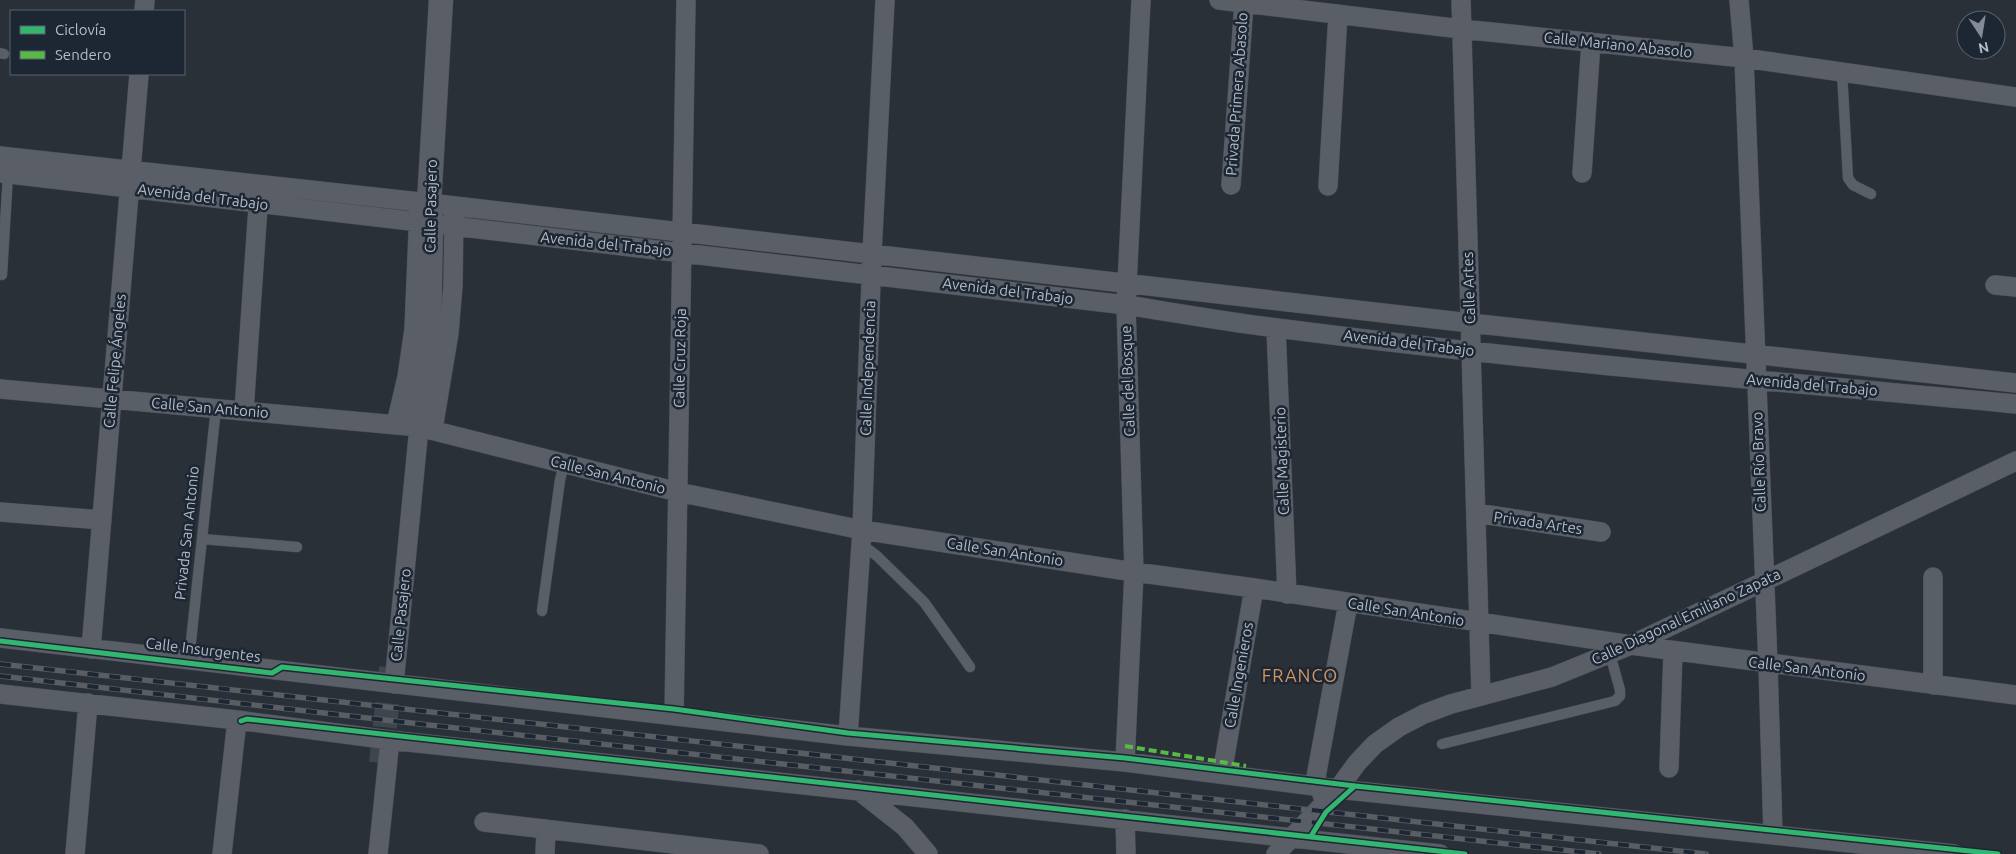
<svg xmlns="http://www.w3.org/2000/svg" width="2016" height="854" font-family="Ubuntu,sans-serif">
  <rect width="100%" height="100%" fill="#2a3038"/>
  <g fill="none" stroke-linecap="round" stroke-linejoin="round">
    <path stroke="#3f454e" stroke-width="24" stroke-dasharray="24 12" stroke-linecap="butt" d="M381 763 392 659"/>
    <g stroke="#484c53" stroke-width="11">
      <path id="service" d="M0 53 4 54
        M1842 72 1848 178 1853 185 1871 194
        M2 275 8 174
        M202 539 297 547
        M861 544 877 556 924 602 970 667
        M542 611 560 480 564 464
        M189 660 216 408
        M1442 744 1615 701 1620 696V690L1610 654"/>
    </g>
    <g stroke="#484c53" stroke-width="20">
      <path id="minor" d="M1219 0 1461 29 1744 58 2016 97
        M1461 0 1481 696
        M1739 0 1744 58 1768 664 1773 835
        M144 11 145 0
        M0 156 429 203 1470 323 2016 383
        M0 173 1126 305C1177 313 1227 322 1277 328 1523 360 1770 381 2016 404
        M1582 173 1591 42
        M1231 185 1244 3
        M1328 186 1338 14
        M1995 285 2016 287
        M1276 328 1287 594
        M0 389 419 427 678 492 862 530 1134 572 1254 588 1631 645 2016 695
        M244 411 259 192
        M396 424 407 377 414 329 419 210
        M433 429 449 333 453 285 454 214
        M0 512 102 520
        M1476 513 1601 532
        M1933 577V685
        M0 638 848 736 1125 762 1338 789 1954 854
        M91 649 139 74
        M394 684 419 427
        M0 694 237 720 390 740 1440 854
        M674 716 686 0
        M848 736 862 530 872 254 885 0
        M1125 762 1134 572 1126 305 1141 0
        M1224 762 1254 588
        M1669 768 1673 651
        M858 790 905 827 928 854
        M1323 797 1316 777 1348 603
        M1125 819 1126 854
        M484 822 759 854
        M75 854 88 703
        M222 854 237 720
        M378 854 390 740
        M545 854 546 829
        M1276 854 1338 789 1357 763 1375 744 1399 727 1424 714 1451 704 1552 677 1631 645 2016 461"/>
    </g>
    <g stroke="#484c53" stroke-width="25">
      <path id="tertiary" d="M418 412 429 340 431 223 429 203 441 0"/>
    </g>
    <use href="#service" stroke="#5a5e66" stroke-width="10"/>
    <use href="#minor" stroke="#5a5e66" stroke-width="19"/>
    <use href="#tertiary" stroke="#5a5e66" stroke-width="24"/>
    <g stroke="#595d64" stroke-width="5.5">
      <path id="rail" d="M0 664 1706 854
        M0 676 429 725 1599 854"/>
    </g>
    <use href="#rail" stroke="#1d2633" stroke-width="4" stroke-dasharray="11" stroke-linecap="butt"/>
    <path stroke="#58b947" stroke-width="4" stroke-dasharray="8 4" stroke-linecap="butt" d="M1125 746 1246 766"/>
    <g stroke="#1d2633" stroke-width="8">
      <path id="cycleway" d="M0 641 272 673 282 667 674 709 848 733 1125 758 1355 786 1998 854
        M241 721 247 719 1465 854
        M1311 836 1326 812 1355 786"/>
    </g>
    <use href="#cycleway" stroke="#33b770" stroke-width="5"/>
  </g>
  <g text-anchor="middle" stroke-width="5" stroke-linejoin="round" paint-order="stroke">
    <g font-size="15" fill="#b4bcc9" stroke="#1d2633">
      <text transform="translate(1618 45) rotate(6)" y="5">Calle Mariano Abasolo</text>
      <text transform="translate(1237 94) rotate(-86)" y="5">Privada Primera Abasolo</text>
      <text transform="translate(203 197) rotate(7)" y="5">Avenida del Trabajo</text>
      <text transform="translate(431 206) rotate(-89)" y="5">Calle Pasajero</text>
      <text transform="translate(606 244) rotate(6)" y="5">Avenida del Trabajo</text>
      <text transform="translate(1469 288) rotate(-92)" y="5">Calle Artes</text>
      <text transform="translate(1008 291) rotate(7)" y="5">Avenida del Trabajo</text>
      <text transform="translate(1409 343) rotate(7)" y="5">Avenida del Trabajo</text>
      <text transform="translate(680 358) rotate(-89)" y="5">Calle Cruz Roja</text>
      <text transform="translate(115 361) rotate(-85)" y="5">Calle Felipe Ángeles</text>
      <text transform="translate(868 368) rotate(-88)" y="5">Calle Independencia</text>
      <text transform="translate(1128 381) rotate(-92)" y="5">Calle del Bosque</text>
      <text transform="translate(1812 385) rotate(5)" y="5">Avenida del Trabajo</text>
      <text transform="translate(210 408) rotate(5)" y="5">Calle San Antonio</text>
      <text transform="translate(1282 461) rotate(-92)" y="5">Calle Magisterio</text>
      <text transform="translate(1759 462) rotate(-92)" y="5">Calle Río Bravo</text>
      <text transform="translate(608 475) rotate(14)" y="5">Calle San Antonio</text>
      <text transform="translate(1538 523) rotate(8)" y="5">Privada Artes</text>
      <text transform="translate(187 533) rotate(-84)" y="5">Privada San Antonio</text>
      <text transform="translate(1005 552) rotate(9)" y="5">Calle San Antonio</text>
      <text transform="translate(1406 612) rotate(9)" y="5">Calle San Antonio</text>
      <text transform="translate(401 615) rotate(-84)" y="5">Calle Pasajero</text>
      <text transform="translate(1686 617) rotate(-25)" y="5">Calle Diagonal Emiliano Zapata</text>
      <text transform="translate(203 650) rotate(7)" y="5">Calle Insurgentes</text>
      <text transform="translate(1807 669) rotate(7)" y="5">Calle San Antonio</text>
      <text transform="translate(1239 675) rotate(-80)" y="5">Calle Ingenieros</text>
    </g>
    <g font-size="18" letter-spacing="1" fill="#d59563" stroke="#1d2633">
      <text x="1300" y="682">FRANCO</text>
    </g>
  </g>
  <rect x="10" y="10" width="175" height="65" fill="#1d2633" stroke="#59626f"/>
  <rect x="20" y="26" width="25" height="8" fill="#33b770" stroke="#59626f"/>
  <text x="55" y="35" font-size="15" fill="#b4bcc9">Ciclovía</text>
  <rect x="20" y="51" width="25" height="8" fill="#58b947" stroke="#59626f"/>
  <text x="55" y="60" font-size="15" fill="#b4bcc9">Sendero</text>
  <g transform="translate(1981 35) rotate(168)"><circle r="24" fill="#1d2633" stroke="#59626f"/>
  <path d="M0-4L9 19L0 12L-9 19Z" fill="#848b96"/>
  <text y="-8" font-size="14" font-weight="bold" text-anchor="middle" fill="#b4bcc9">N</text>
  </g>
</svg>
